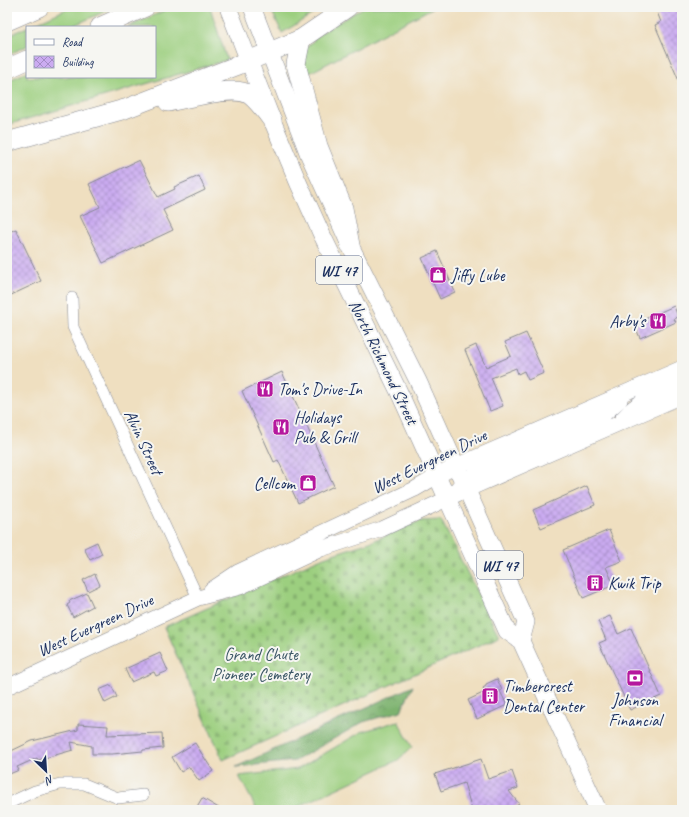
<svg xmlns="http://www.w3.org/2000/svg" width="689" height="817" font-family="Caveat,sans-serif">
  <defs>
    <pattern id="forest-crowns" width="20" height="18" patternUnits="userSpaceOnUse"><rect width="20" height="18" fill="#7db26e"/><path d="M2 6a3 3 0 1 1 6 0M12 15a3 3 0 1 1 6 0" fill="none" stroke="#66915e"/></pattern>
    <pattern id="cemetery-stones" width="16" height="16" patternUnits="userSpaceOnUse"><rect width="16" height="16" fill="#9ccf7f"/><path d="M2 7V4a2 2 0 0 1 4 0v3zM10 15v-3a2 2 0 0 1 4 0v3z" fill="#86b270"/></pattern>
    <pattern id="building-cross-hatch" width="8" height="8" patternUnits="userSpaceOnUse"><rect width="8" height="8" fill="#cbabf1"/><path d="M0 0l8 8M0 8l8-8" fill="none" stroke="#a48cc6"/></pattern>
  </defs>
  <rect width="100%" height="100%" fill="#f6f6f2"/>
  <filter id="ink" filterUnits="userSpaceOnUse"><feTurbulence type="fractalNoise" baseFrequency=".025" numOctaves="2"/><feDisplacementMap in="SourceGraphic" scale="8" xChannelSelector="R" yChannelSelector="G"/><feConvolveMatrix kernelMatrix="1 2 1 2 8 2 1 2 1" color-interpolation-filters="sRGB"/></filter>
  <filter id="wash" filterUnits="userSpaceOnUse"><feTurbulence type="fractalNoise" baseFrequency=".012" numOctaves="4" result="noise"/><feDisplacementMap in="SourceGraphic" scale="16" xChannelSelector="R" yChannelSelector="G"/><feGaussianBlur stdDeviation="0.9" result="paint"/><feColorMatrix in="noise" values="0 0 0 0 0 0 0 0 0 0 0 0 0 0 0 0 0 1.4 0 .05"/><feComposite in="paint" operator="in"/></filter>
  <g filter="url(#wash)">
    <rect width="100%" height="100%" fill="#efdfc0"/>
    <path fill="#9ccf7f" stroke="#5c7f6e" d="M71 7H115L70 27H27V46L7 55V36Z
      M172 7H210L227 60 7 125V81L27 72V77H155V27H128Z
      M270 7H324L282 33Z
      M364 7H434L304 76 305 49 321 33Z
      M398 721 412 747 398 760 291 810H257L239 776 298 769 361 732Z"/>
    <path fill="url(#forest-crowns)" stroke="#4c7066" d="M413 686 401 711 363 722 295 761 236 767Z"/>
    <path fill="url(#cemetery-stones)" stroke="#5c7f6e" d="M441 520 499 636 223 760 164 627 324 557 373 541 420 521Z"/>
    <g id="blocks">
      <path fill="url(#building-cross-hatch)" d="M655 7H682V88L655 25 661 22Z
        M139 160 158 197 175 189 174 187 199 176 205 190 163 210 173 230 103 263 80 216 100 207 89 184Z
        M16 229 41 281 7 297V233Z
        M437 251 455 292 440 299 422 258Z
        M674 306 678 317 674 319 676 322 640 338 635 326 637 325 636 323Z
        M526 333 544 373 528 380 524 371 518 374 516 368 491 378 503 406 490 411 465 350 476 345 486 367 511 356 505 342Z
        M282 372 334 486 298 503 278 460 274 462 242 391Z
        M587 486 595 505 541 528 533 510Z
        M609 530 622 561 606 567 614 585 583 598 563 550Z
        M97 542 102 554 90 560 84 548Z
        M95 574 100 585 88 591 83 580Z
        M87 593 93 606 73 617 67 605 70 603 69 601Z
        M610 616 618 634 631 628 661 696 630 710 599 643 606 640 598 621Z
        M160 653 168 671 156 676 154 672 131 682 125 669Z
        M497 679 502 690 500 691 507 705 477 719 468 700 485 692 483 688 486 686V684Z
        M111 685 117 697 105 703 99 690Z
        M78 724 108 726 107 735 162 733 163 748 143 750V751L112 754H92V746L71 742 73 750 38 760 37 758 17 767 19 770 7 775V753L32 741 78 730Z
        M195 743 213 771 199 781 189 767 181 772 172 757Z
        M481 759 488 779 512 771 518 788 509 791 519 804 510 810H472L464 783 441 791 435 774Z
        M202 798 222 810H195Z"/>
    </g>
  </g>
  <g filter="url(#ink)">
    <use href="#blocks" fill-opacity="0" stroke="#85878f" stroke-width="1"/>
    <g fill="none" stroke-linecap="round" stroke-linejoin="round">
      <g stroke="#85878f" stroke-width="12">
        <path id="street" d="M72 298 73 327 198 598
          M7 804 35 791 60 784H84L118 798 143 795"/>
      </g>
      <g stroke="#85878f" stroke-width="16">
        <path id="secondary" d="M622 419 633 408 648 397 682 382
          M455 491 463 482 482 468 601 417 620 400
          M211 590 238 572 415 489 437 476 456 466 682 368
          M7 687 185 604 198 598 240 587 321 549 382 529 466 490 682 396"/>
      </g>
      <g stroke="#85878f" stroke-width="18">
        <path id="primary" d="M252 7 309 155 350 245 418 381 526 622 521 641
          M229 10 272 120 298 182 322 235 399 392 507 631 521 641 598 810"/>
      </g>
      <g stroke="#85878f" stroke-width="20">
        <path id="highway" d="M7 21 39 7
          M100 27 145 7
          M301 39 296 64 318 146 343 208 350 245
          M7 69 27 60
          M168 102C187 99 234 84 250 95 258 101 266 112 272 120
          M7 142 125 109 236 66 301 39 348 7"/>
      </g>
      <use href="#street" stroke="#fff" stroke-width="11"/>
      <use href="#secondary" stroke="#fff" stroke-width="15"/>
      <use href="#primary" stroke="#fff" stroke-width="17"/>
      <use href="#highway" stroke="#fff" stroke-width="19"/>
    </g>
  </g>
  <defs>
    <g id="shop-square" transform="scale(0.9)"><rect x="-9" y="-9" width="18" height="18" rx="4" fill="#b5179e" stroke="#f6f6f2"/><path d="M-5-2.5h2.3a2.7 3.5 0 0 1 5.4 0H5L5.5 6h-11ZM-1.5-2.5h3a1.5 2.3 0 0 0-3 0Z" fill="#fff"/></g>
    <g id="restaurant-square" transform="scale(0.9)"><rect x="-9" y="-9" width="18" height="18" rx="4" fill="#b5179e" stroke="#f6f6f2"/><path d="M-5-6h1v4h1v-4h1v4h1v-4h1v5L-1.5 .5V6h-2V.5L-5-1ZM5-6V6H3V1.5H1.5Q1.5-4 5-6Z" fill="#fff"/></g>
    <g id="building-square" transform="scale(0.9)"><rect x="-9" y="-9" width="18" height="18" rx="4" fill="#b5179e" stroke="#f6f6f2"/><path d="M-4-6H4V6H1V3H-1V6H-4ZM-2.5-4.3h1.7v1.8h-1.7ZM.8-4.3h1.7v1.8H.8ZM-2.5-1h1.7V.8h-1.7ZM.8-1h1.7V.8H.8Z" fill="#fff"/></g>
    <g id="bank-square" transform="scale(0.9)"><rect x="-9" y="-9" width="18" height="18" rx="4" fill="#b5179e" stroke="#f6f6f2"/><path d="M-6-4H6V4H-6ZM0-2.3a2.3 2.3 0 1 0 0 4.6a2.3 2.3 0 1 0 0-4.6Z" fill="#fff"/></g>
  </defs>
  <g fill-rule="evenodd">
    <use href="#shop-square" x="438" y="275"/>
    <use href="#restaurant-square" x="658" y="321"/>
    <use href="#restaurant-square" x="265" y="389"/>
    <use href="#restaurant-square" x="281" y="427"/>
    <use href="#shop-square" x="308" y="483"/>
    <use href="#building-square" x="595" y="583"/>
    <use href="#bank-square" x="635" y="678"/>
    <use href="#building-square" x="490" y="696"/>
  </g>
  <g text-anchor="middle" stroke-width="4" stroke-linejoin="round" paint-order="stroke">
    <g fill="#f6f6f2" stroke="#5d6b8a" stroke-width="1">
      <rect x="316" y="256" width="46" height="28" rx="3"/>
      <rect x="477" y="551" width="46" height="28" rx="3"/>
    </g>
    <g font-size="16" font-weight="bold" fill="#1b2f5e">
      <text x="339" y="276">WI 47</text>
      <text x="500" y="571">WI 47</text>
    </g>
    <g font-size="17" fill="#1b2f5e" stroke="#f6f6f2" text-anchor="start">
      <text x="451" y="281">Jiffy Lube</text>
      <text x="645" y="327" text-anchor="end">Arby's</text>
      <text x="278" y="395">Tom's Drive-In</text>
      <text x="294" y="423">Holidays<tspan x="294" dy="20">Pub &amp; Grill</tspan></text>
      <text x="295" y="489" text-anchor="end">Cellcom</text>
      <text x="608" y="589">Kwik Trip</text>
      <text x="503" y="692">Timbercrest<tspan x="503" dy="20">Dental Center</tspan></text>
      <text x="635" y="706" text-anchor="middle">Johnson<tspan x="635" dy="20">Financial</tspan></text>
    </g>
    <g font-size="17" fill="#1b2f5e" stroke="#f6f6f2">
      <text transform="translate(384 362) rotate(64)" y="6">North Richmond Street</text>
      <text transform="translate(144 442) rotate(65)" y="6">Alvin Street</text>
      <text transform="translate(429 461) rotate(-26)" y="6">West Evergreen Drive</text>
      <text transform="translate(95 625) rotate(-25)" y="6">West Evergreen Drive</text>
    </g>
    <g font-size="17" fill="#3b5766" stroke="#f6f6f2">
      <text x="261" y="660">Grand Chute<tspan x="261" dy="20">Pioneer Cemetery</tspan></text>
    </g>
  </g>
  <rect width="689" height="817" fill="none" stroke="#f6f6f2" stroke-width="24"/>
  <rect x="26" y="26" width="130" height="52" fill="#f6f6f2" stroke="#9ea6b7"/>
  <rect x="34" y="39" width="20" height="6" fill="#ffffff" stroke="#9ea6b7"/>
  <text x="62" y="46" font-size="12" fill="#1b2f5e">Road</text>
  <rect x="34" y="56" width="20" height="12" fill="url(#building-cross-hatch)" stroke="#9ea6b7"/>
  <text x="62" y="66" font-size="12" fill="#1b2f5e">Building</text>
  <g transform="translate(46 771) rotate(155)" stroke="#f6f6f2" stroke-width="3" paint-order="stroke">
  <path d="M0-3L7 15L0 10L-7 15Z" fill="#1b2f5e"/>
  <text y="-6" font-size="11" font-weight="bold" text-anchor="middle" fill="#1b2f5e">N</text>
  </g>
</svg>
